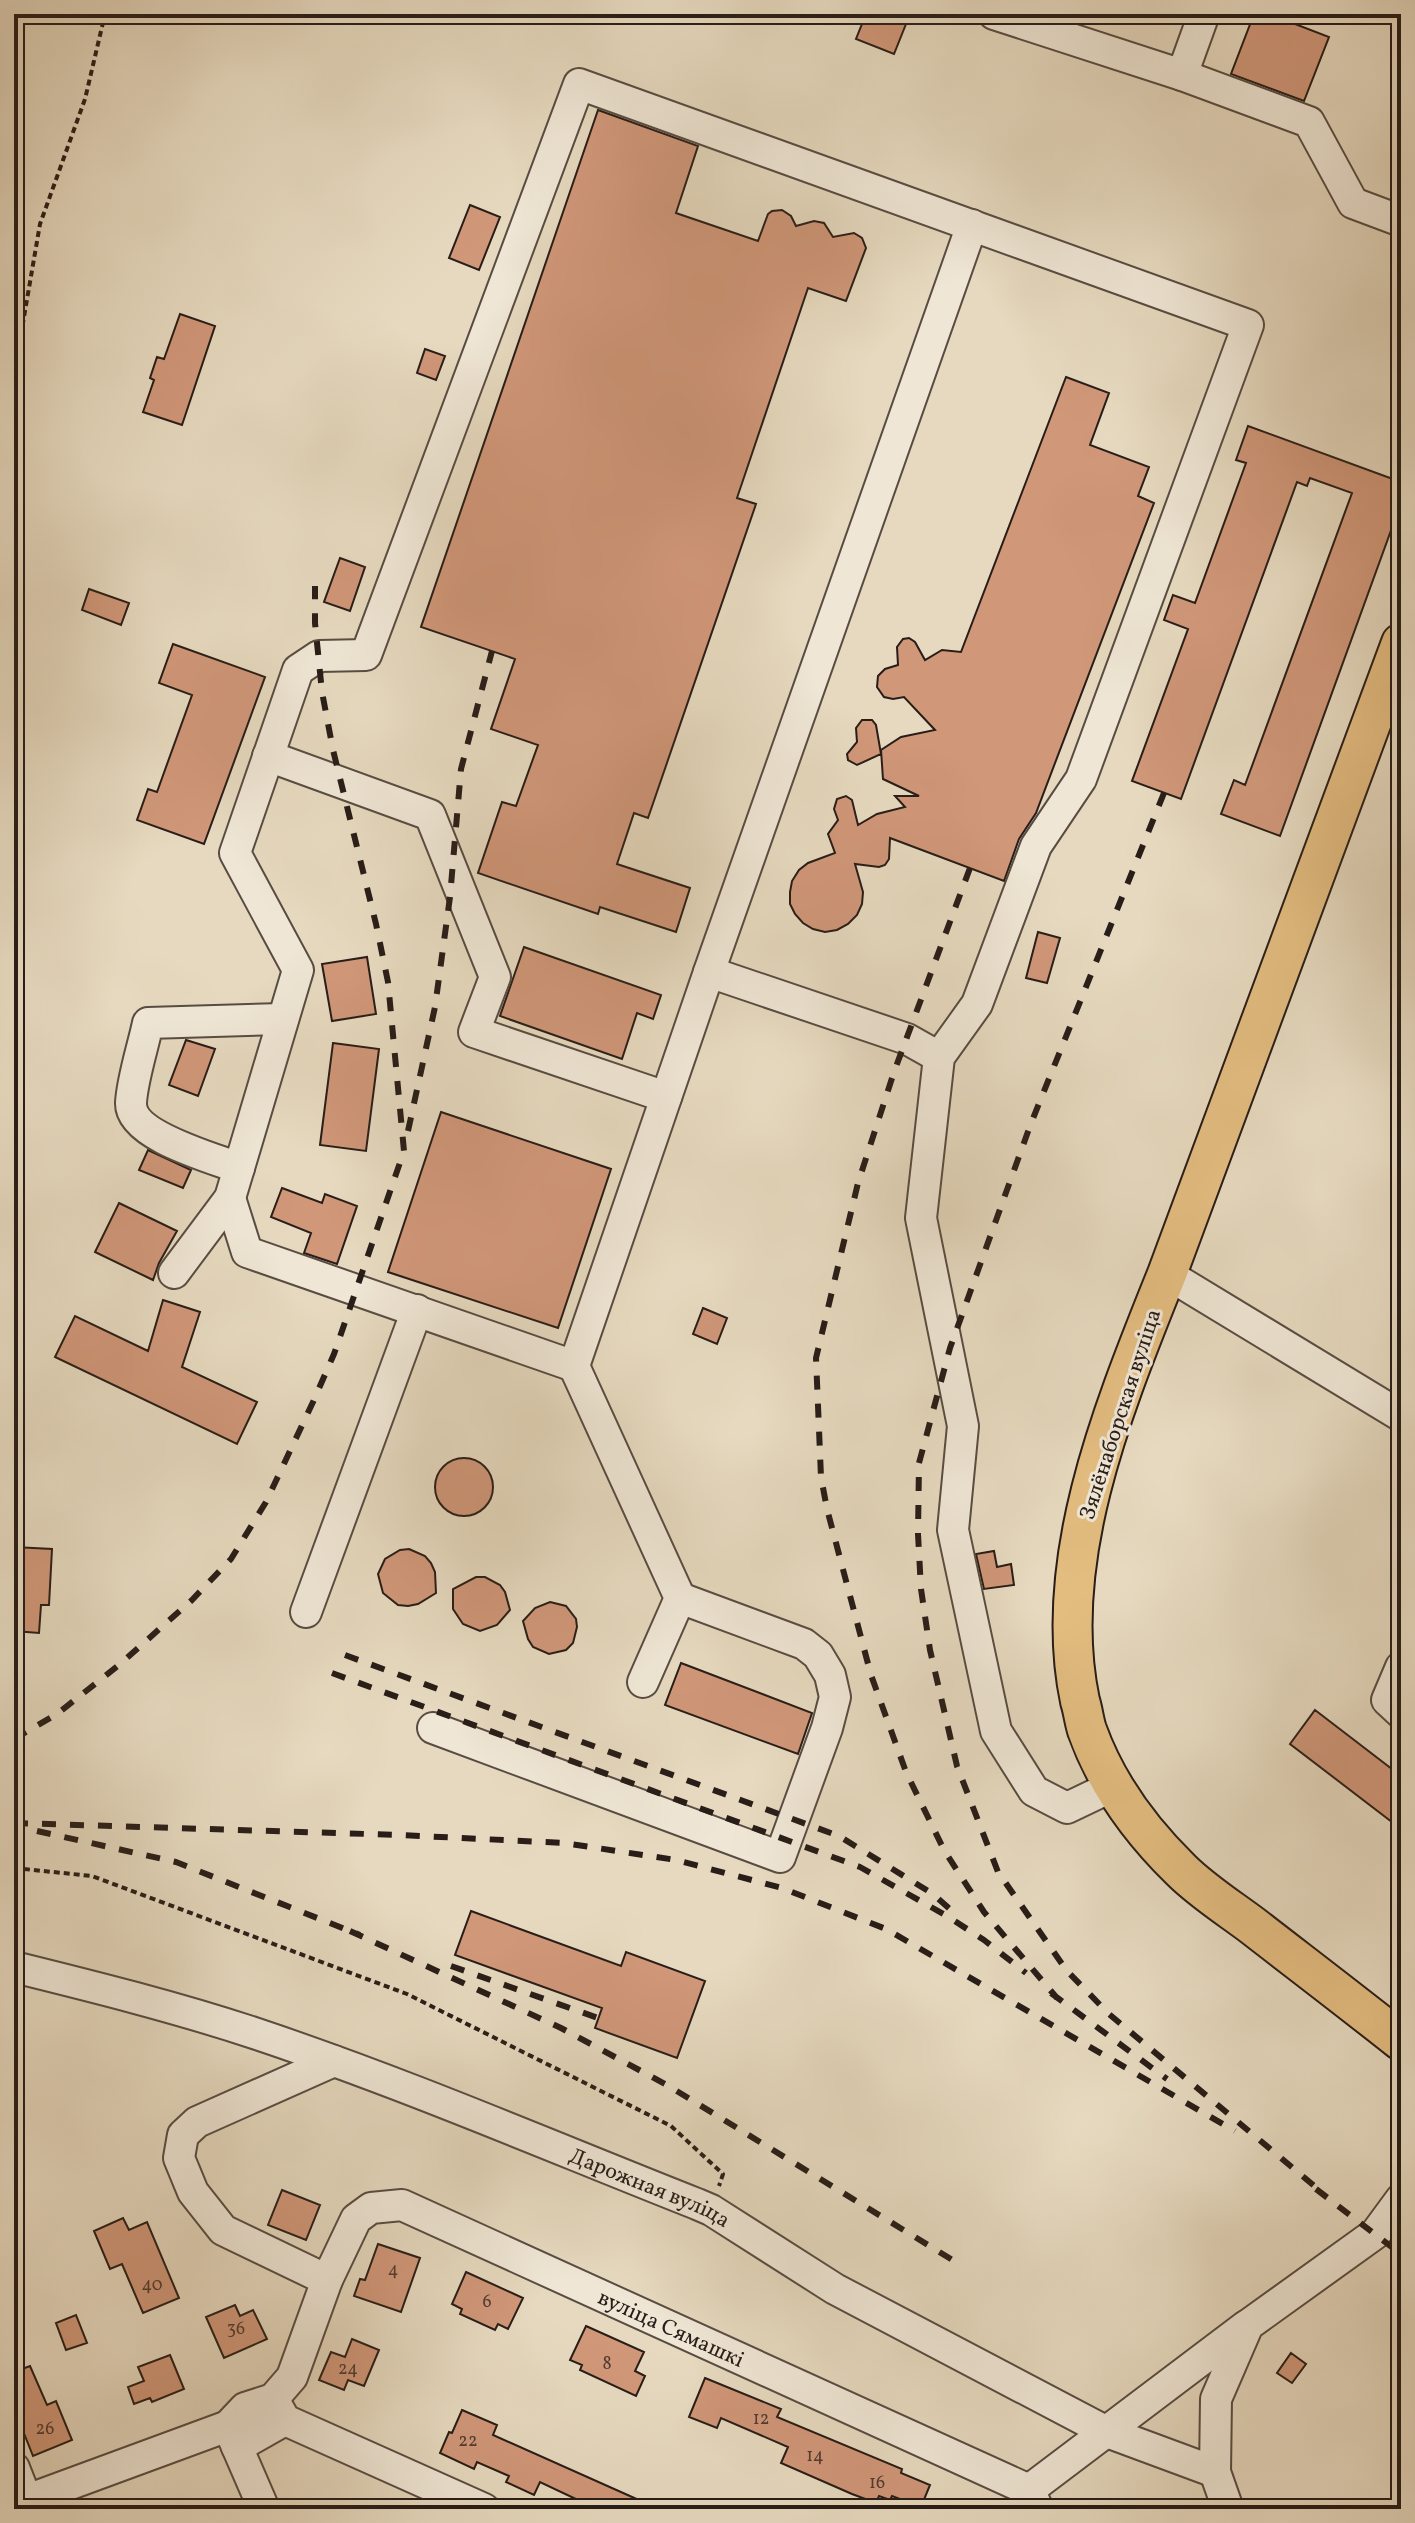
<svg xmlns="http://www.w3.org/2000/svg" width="1415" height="2523" font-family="Vollkorn,serif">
  <rect width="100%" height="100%" fill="#e6d9bf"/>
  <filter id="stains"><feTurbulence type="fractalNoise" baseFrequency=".0025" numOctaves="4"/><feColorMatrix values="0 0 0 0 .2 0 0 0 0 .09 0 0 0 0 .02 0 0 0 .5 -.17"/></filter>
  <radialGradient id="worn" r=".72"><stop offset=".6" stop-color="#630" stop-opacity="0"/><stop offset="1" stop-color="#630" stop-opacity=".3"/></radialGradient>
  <path fill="#d09779" stroke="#281d18" stroke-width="2" d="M866 14H910L894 54 856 39Z
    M1254 14H1269L1329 37 1304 101 1231 74Z
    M598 110 698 146 676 213 758 241 768 214 772 211 782 210 791 216 796 226 814 221 824 223 833 237 854 233 862 238 866 248 846 301 808 288 737 498 756 504 648 818 634 813 617 864 690 888 676 932 600 907 598 914 478 873 502 802 516 806 538 745 491 729 515 659 421 627Z
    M470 205 500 217 479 270 449 258Z
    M180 314 215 326 182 425 143 412 154 380 150 378 157 357 164 359Z
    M425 349 445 356 436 380 417 373Z
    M1066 377 1109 393 1090 445 1149 467 1138 496 1154 503 1036 813 1019 839 1004 881 890 838 889 859 885 865 879 867 855 864 863 892 862 904 857 915 848 924 837 930 825 932 813 929 803 923 795 914 790 904V892L792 881 799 870 808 863 835 853 828 834 838 820 834 809 837 799 846 796 852 800 858 825 877 814 905 807 895 796H919L883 779 881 750 901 737 935 730 904 697 893 699 884 697 877 687 878 676 885 669 898 665 897 647 903 639 909 638 915 642 925 660 942 650 961 652Z
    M1248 426 1401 482V516L1397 514 1280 836 1221 814 1234 780 1245 785 1352 493 1310 478 1307 486 1297 482 1181 799 1132 781 1188 629 1164 620 1173 595 1195 603 1246 463 1236 460Z
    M340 558 365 567 350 611 324 602Z
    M89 589 129 603 121 625 82 610Z
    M173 644 265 677 204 844 137 820 148 789 157 792 192 695 159 683Z
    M862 720H872L876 725 881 754 857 765 848 760 847 754 857 742 856 728Z
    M1038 932 1060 938 1047 983 1026 978Z
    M524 947 661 995 653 1019 637 1013 622 1059 500 1016Z
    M367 957 376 1014 332 1021 322 964Z
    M186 1040 215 1049 198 1096 169 1085Z
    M333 1043 379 1049 366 1151 320 1145Z
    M441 1112 611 1169 558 1328 388 1272Z
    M148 1150 191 1170 183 1188 139 1170Z
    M282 1188 322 1203 325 1194 357 1206 337 1264 304 1253 311 1233 271 1217Z
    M119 1203 177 1231 159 1263 153 1280 95 1252Z
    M163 1300 200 1312 182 1367 257 1402 237 1444 55 1357 75 1316 148 1351Z
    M703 1308 727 1318 717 1344 693 1334Z
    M435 1487a29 29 0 1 1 58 0a29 29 0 1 1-58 0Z
    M14 1547 52 1549 49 1605H41L39 1633 14 1631Z
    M409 1549 425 1556 431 1563 435 1572 436 1593 418 1604 408 1606 398 1605 383 1593 378 1574 385 1559 400 1550Z
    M994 1551 997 1567 1011 1564 1014 1585 984 1589 976 1554Z
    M476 1577H485L500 1585 505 1592 510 1610 497 1625 480 1631 463 1624 453 1609V1589Z
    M550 1602 566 1606 576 1619 577 1627 573 1643 566 1650 549 1654 533 1647 528 1639 523 1621 535 1608Z
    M681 1663 812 1713 798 1754 665 1705Z
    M1315 1710 1401 1776V1829L1290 1744Z
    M471 1911 621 1966 626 1952 705 1981 677 2058 595 2028 602 2008 455 1955Z
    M282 2190 320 2205 306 2240 268 2225Z
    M123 2218 129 2230 147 2222 179 2298 143 2313 122 2264 110 2269 94 2231Z
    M378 2244 420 2258 401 2312 354 2296 360 2279 365 2280Z
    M466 2272 523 2298 508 2329 498 2324 495 2330 460 2314 462 2309 452 2304Z
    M235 2305 240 2316 253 2310 267 2339 224 2358 206 2317Z
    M76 2315 87 2343 66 2350 56 2323Z
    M586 2326 644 2352 635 2371 645 2376 636 2396 580 2370 582 2365 570 2360Z
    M352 2339 379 2350 364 2386 348 2380 344 2390 319 2380 331 2352 345 2357Z
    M1291 2353 1306 2364 1292 2383 1277 2373Z
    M170 2355 184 2389 152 2402 150 2398 134 2404 128 2387 144 2381 138 2367Z
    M30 2366 47 2405 56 2401 72 2440 33 2456 14 2408V2372Z
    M705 2378 781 2409 777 2417 902 2469 901 2473 930 2485 921 2507 892 2496 890 2500 879 2496 876 2503 852 2494 781 2463 788 2447 721 2418 717 2428 689 2417Z
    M462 2410 497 2425 493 2435 659 2509H573L578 2500 540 2482 534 2495 506 2482 509 2476 477 2462 474 2469 440 2453 449 2432 452 2433Z"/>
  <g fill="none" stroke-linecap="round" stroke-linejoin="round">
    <g stroke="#584c42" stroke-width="34">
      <g id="minor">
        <path d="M994 14 1182 75 1204 14"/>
        <path d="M1182 75 1309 122 1353 203 1401 221"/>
        <path d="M268 756 430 815 495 977 474 1032 666 1097"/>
        <path d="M709 972 972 225"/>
        <path d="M239 1168C213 1158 130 1136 131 1103 132 1080 143 1047 148 1023L283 1019"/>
        <path d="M230 1198 247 1252 574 1366 709 972 907 1039 939 1057"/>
        <path d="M174 1273 230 1198 298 970 235 853 298 670 319 656 366 655 579 84 1248 325 1081 779 1036 846 977 1004 939 1057 921 1218 963 1426 953 1530 996 1731 1034 1791 1067 1808 1113 1786"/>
        <path d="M1167 1274 1401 1416"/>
        <path d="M574 1366 680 1598 643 1682"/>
        <path d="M306 1612 417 1310"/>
        <path d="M1401 1667 1387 1700 1401 1713"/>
        <path d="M433 1728 780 1857 827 1728 835 1697 830 1675 818 1655 804 1644 680 1598"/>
        <path id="s1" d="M14 1967C95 1987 175 2007 254 2033 404 2083 550 2146 697 2204L711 2210 835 2289 1107 2432 1215 2472"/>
        <path d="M327 2280 223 2230 193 2192 179 2158 183 2135 197 2122 334 2061"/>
        <path d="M273 2399 285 2420 484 2509"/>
        <path d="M228 2426 264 2509"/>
        <path d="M237 2447 285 2420"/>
        <path d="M14 2468 30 2509"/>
        <path d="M1029 2490 1246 2326"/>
        <path id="s2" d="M27 2500 228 2426 245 2408 273 2399 292 2377 327 2280 356 2219 371 2208 402 2205 1029 2490 1038 2509"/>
        <path d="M1228 2509 1215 2472 1216 2399 1248 2325 1376 2233 1401 2199"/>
      </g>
    </g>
    <g stroke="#281d18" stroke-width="42">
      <path id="major" d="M1401 643 1167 1274C1115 1404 1050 1559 1080 1701 1083 1710 1084 1721 1087 1730 1106 1783 1141 1831 1181 1870 1202 1891 1229 1908 1253 1926 1302 1964 1352 2002 1401 2041"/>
    </g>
    <path stroke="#281d18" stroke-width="4" stroke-dasharray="6 4" stroke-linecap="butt" d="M14 335 22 321
      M14 375 40 224 85 99 105 14
      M14 1868 92 1876 407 1994 671 2126 723 2174 719 2186"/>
    <use href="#minor" stroke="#efe6d5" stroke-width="30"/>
    <use href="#major" stroke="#e3bc80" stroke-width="38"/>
    <path stroke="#281d18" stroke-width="6" stroke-dasharray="14 14" stroke-linecap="butt" d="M1164 793 1030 1126 950 1348 919 1463 918 1534 921 1589 930 1650 957 1766 998 1872 1067 1971 1109 2014 1324 2194
      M970 868 894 1072 858 1183 816 1358 821 1477 827 1509 871 1675 906 1772 944 1850 984 1912 1057 1998
      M408 1131 435 1007 450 897 461 769 492 651
      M345 1655 839 1836 933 1894 952 1911
      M332 1673 860 1867 947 1916 984 1940 1026 1973
      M14 1739 57 1714 119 1665 192 1600 231 1559 266 1502 313 1402 334 1354 404 1151 388 982 376 924 333 750 322 692 315 623V586
      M14 1823 400 1835 564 1843 676 1860 782 1888 886 1929 1235 2131
      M37 1831 176 1862 360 1935
      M350 1931 561 2028 667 2085 959 2264
      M451 1966 598 2018
      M1051 1993 1167 2079
      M1316 2189 1401 2254"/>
  </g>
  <g text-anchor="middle" stroke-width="6" stroke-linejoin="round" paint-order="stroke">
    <g font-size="18" fill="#523c30">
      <text x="393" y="2275">4</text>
      <text x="152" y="2290">40</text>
      <text x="487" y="2307">6</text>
      <text x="236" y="2334">36</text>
      <text x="607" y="2369">8</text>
      <text x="348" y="2374">24</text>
      <text x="761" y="2424">12</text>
      <text x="45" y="2434">26</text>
      <text x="468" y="2446">22</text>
      <text x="815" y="2461">14</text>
      <text x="877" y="2488">16</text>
    </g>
    <g font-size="22" fill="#281d18" stroke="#efe6d5">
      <text transform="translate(1119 1414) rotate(-72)" y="8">Зялёнаборская вуліца</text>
      <text dy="8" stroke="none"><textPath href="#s1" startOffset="674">Дарожная вуліца</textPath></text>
      <text dy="8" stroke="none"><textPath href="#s2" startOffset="814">вуліца Сямашкі</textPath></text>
    </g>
  </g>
  <rect width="1415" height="2523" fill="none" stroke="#e6d9bf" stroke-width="48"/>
  <rect x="16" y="16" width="1383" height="2491" fill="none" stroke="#281d18" stroke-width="4"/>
  <rect x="24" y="24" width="1367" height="2475" fill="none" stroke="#281d18" stroke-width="2"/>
  <rect width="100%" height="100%" filter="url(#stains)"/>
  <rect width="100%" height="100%" fill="url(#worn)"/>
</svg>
